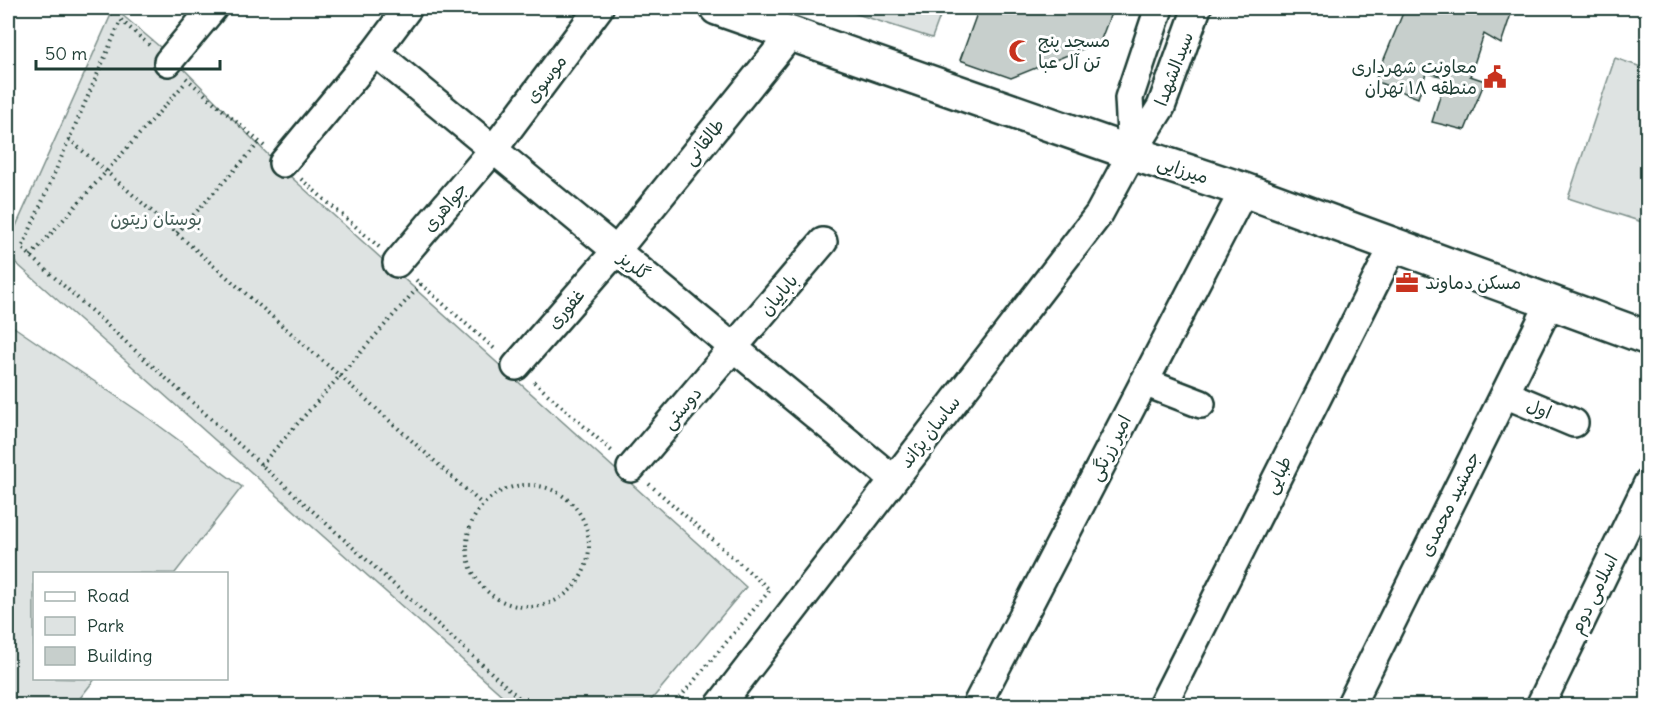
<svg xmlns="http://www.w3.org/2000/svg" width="1655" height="713" font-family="Delius,'Playpen Sans Arabic',sans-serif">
  <rect width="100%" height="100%" fill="#fff"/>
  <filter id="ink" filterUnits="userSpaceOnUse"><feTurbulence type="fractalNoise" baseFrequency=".0167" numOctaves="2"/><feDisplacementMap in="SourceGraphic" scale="12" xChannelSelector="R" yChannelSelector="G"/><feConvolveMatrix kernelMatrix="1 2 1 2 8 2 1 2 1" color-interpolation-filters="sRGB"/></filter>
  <g filter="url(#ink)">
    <path fill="#dee3e2" stroke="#7e908b" stroke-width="1.5" d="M114 8 173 58 281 168 746 587 647 705H513L8 256V244Z
      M838 8H943L932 38Z
      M1615 58 1647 69 1648 206 1642 222 1568 198Z
      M8 323 150 419 242 487 175 573 34 574V678L95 679 77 702 65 705H8Z"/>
    <path fill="#c7cfcc" stroke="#1f3d34" stroke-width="1.5" d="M979 8H1113L1100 42 1011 78 960 60Z
      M1405 8H1513L1501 44 1484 34 1470 76 1485 81 1465 130 1432 122 1446 77 1426 73 1418 98 1375 81Z"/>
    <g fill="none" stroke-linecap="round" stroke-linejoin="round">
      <g stroke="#1f3d34" stroke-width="32">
        <path id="minor" d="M375 52 893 479
          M168 62 213 8
          M1132 153 1129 98 1159 8
          M283 163 375 52 408 8
          M397 263 493 150 599 8
          M516 366 616 251 792 33
          M1144 382 1201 404
          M1505 394 1574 423
          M631 468 823 242
          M719 706 1099 214 1132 153 1161 107 1197 8
          M976 706 1244 190
          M1162 706 1394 245
          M1350 706 1550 303
          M1540 706 1648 483"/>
      </g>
      <g stroke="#1f3d34" stroke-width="38">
        <path id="major" d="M717 8 1132 153 1244 190 1648 338"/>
      </g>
      <path stroke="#1f3d34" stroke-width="4" stroke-dasharray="1.5 4.5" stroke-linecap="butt" d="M149 45 121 20 22 248 528 706
        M186 78 264 146
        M69 139 340 376 482 504
        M301 179 379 247
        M177 233 260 142
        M31 256 186 82
        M416 280 496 350
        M534 382 614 453
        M261 465 421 284
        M649 484 770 590 673 706
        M467 546a61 61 0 1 1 122 0a61 61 0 1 1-122 0Z"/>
      <use href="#minor" stroke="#fff" stroke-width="27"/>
      <use href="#major" stroke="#fff" stroke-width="33"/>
    </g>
  </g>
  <defs>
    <g id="mosque-bare" transform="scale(1.8)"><path d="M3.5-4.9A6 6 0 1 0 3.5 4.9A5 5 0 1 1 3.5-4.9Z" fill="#c8321e" stroke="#fff" stroke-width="2.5" paint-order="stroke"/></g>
    <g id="civic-bare" transform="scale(1.8)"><path d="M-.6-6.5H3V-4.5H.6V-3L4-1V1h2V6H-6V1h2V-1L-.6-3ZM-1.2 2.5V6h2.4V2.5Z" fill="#c8321e" stroke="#fff" stroke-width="2.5" paint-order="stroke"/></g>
    <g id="office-bare" transform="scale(1.8)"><path d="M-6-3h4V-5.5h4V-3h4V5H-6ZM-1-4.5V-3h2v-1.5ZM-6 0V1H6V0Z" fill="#c8321e" stroke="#fff" stroke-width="2.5" paint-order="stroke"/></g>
  </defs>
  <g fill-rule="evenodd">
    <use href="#mosque-bare" x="1020" y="51"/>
    <use href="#civic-bare" x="1495" y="77"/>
    <use href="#office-bare" x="1407" y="283"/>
  </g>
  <g text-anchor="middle" stroke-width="6" stroke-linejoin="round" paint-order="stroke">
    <g font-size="18" fill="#1f3d34" stroke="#fff" text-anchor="start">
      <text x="1038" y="47">مسجد پنج<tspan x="1038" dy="21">تن آل عبا</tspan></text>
      <text x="1477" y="73" text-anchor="end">معاونت شهرداری<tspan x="1477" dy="21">منطقه ۱۸ تهران</tspan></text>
      <text x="1425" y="289">مسکن دماوند</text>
    </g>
    <g font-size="18" fill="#1f3d34" stroke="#fff">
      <text transform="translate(1174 69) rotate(-69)" y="6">سیدالشهدا</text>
      <text transform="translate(546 79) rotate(-53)" y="6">موسوی</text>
      <text transform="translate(704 142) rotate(-51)" y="6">طالقانی</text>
      <text transform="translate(1183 170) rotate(18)" y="6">میرزایی</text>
      <text transform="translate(445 207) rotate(-50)" y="6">جواهری</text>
      <text transform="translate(634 266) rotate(39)" y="6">گلریز</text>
      <text transform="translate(779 295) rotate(-50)" y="6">باباییان</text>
      <text transform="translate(566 309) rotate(-49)" y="6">غفوری</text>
      <text transform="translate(682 408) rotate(-49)" y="6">دوستی</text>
      <text transform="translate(1539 409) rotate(22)" y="6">اول</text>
      <text transform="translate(930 432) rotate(-52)" y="6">ساسان پژاند</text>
      <text transform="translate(1110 448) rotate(-63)" y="6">امیر زرنگی</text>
      <text transform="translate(1278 475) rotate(-63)" y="6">طبایی</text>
      <text transform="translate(1450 504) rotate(-64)" y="6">جمشید محمدی</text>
      <text transform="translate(1594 594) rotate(-64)" y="6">اسلامی دوم</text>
    </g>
    <g font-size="18" fill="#455e57" stroke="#fff">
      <text x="156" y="225">بوستان زیتون</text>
    </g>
  </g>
  <rect width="1655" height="713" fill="none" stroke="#fff" stroke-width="30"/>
  <rect x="15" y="15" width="1625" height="683" fill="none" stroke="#1f3d34" stroke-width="2" filter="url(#ink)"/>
  <rect x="33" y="572" width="195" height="108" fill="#ffffff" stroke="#a5b1ae" stroke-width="1.5"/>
  <rect x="45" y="592" width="30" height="9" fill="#ffffff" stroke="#a5b1ae" stroke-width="1.5"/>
  <text x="87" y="602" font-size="18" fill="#1f3d34">Road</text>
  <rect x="45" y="617" width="30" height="18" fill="#dee3e2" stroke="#a5b1ae" stroke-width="1.5"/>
  <text x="87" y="632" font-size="18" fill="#1f3d34">Park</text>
  <rect x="45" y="647" width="30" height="18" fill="#c7cfcc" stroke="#a5b1ae" stroke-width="1.5"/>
  <text x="87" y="662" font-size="18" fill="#1f3d34">Building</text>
  <path d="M36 60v9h184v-9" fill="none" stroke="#1f3d34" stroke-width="3"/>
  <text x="45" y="60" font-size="18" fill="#1f3d34" stroke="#ffffff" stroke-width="4.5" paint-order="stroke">50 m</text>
</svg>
